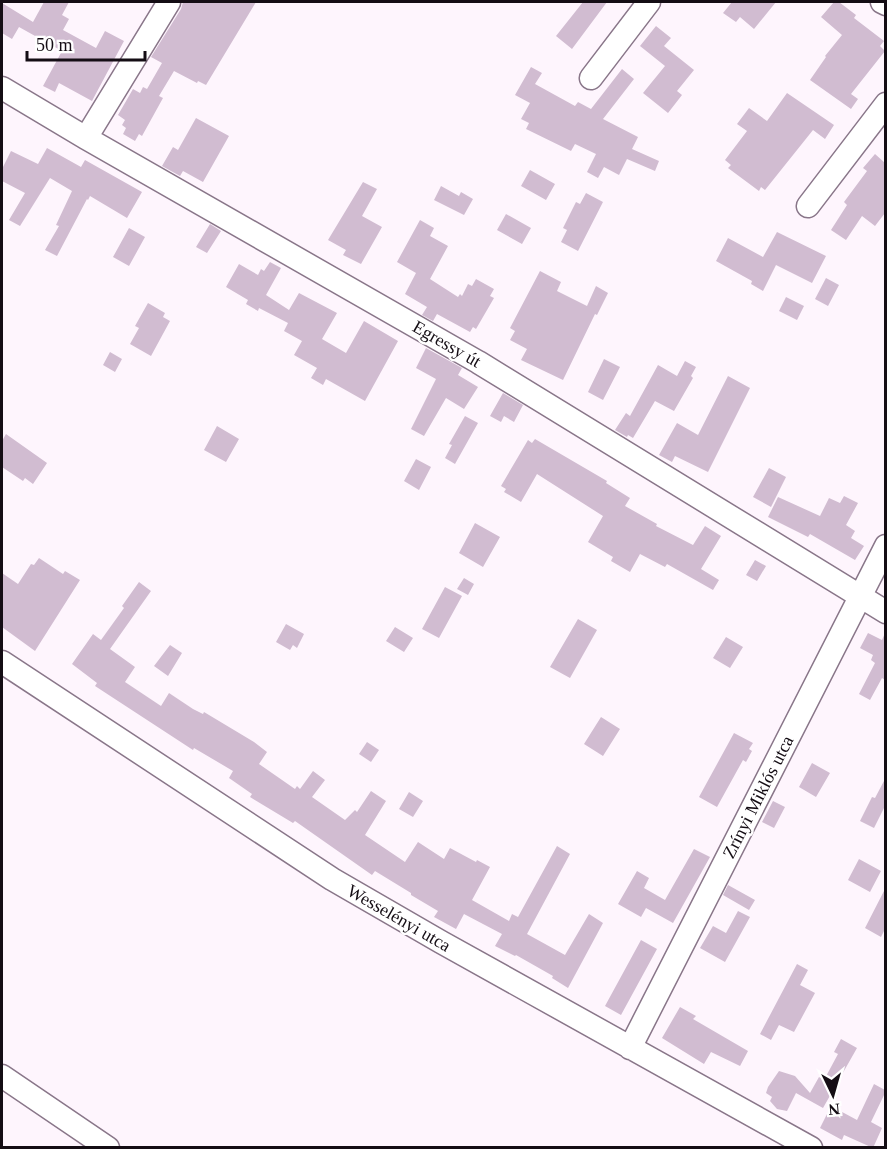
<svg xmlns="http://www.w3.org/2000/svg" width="887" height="1149" font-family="'Times New Roman',serif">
  <rect width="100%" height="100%" fill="#fef5fd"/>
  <path fill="#d1bcd1" d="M44 2H69L62 15 69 19 63 30 96 48 105 31 124 41 92 101 59 83 55 92 43 86 62 51 19 27 12 39 2 33V3L33 22Z
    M183 2H256L206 85 198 81 197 83 174 71 159 96 163 98 142 136 139 134 135 141 123 134 126 128 122 125 125 120 118 115 133 89 140 93 143 87 147 89 162 63 151 57 181 9Z
    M583 2H607L572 49 556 36Z
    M732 2H776L754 29 740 17 736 22 723 13Z
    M834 2H839L856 15 854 18 884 41 880 46 885 51 851 94 858 99 851 109 810 80 826 57 825 56 842 35 821 17Z
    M656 26 671 38 664 46 694 70 677 91 682 95 668 113 643 93 665 66 640 46Z
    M531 67 542 73 535 84 575 106 578 102 591 109 622 69 634 79 603 119 638 137 632 149 659 161 655 171 627 159 619 175 604 167 598 178 587 172 596 154 575 144 571 151 526 129 529 123 521 119 530 103 515 95Z
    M787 93 834 125 825 139 813 130 765 190 761 187 759 191 728 168 731 165 725 160 747 131 737 124 749 108 767 121Z
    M196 118 229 136 203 182 183 171 180 176 162 166 173 147 178 150Z
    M47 148 81 167 85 160 142 192 127 218 90 196 88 200 87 199 57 256 45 250 59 226 56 225 72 191 50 178 20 226 9 220 25 193 2 181V169L11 151 38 164Z
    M875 154 885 163V213L875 226 862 216 846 240 831 230 847 205 844 202 867 171 863 168Z
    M530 170 555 184 546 200 521 186Z
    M363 182 377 189 362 216 382 227 361 264 343 255 346 250 328 240Z
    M441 186 459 196 461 192 473 199 464 215 434 200Z
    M586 193 603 202 578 251 561 242 567 230 563 228 576 202 580 204Z
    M506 214 531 228 522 244 497 230Z
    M420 220 434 228 430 236 448 246 430 279 458 297 460 294 462 296 468 284 472 286 476 279 494 289 490 296 494 298 476 329 473 327 470 332 437 314 433 321 422 315 427 307 405 294 416 273 397 262Z
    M210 224 221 231 207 253 196 247Z
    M129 228 145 237 129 266 113 257Z
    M777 232 826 256 812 283 776 265 763 291 751 284 752 281 716 261 728 238 763 257Z
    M270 262 281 268 266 295 289 310 299 293 337 313 322 339 346 353 364 321 398 341 365 401 326 379 323 385 311 378 317 368 294 355 302 341 284 331 288 323 259 308 258 311 246 304 248 300 226 287 239 264 258 275 261 269 264 271Z
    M540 271 561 282 557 291 587 306 596 286 608 293 597 315 595 314 563 380 521 360 527 349 510 340 515 331 510 328Z
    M826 278 839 285 828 306 815 299Z
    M786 297 804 306 797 320 779 311Z
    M148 303 165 313 163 317 170 321 151 356 130 344 139 328 135 326Z
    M426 348 462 368 458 375 478 387 464 409 446 398 424 436 411 429 436 379 416 368Z
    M110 352 122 359 115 372 103 365Z
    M604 359 620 367 603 400 588 392Z
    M685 361 696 367 691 376 693 378 674 411 655 401 633 438 628 435 627 437 615 430 626 413 630 416 658 365 677 376Z
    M728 376 750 388 708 472 675 456 672 462 659 455 677 423 698 435Z
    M503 393 523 405 514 422 504 416 501 422 490 416Z
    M465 416 478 423 455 464 445 458 452 445 449 444Z
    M217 426 239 439 226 462 204 450Z
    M6 434 47 463 33 484 25 478 23 481 2 467V441Z
    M535 439 607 481 606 483 630 498 625 506 657 524 656 526 693 545 705 526 721 536 701 569 719 580 713 590 667 564 665 567 640 554 630 572 611 561 613 557 588 542 603 516 537 474 521 502 504 492 506 489 501 486 528 440 532 443Z
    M416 459 431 467 419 490 404 481Z
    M769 468 786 477 771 507 753 497Z
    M844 496 858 503 846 525 855 531 851 538 864 546 855 560 810 534 808 537 768 517 778 497 820 516 829 498 840 503Z
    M475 523 500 537 483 567 459 553Z
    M39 558 63 574 65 571 80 580 35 651 2 627V573L18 584 31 564 34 565Z
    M755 560 766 566 757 581 746 575Z
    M464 578 474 584 468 595 457 589Z
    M139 582 151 591 110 649 135 667 125 682 161 706 169 693 193 709 203 714 204 712 254 742 267 752 259 764 295 789 297 786 300 789 313 771 325 780 312 797 345 820 355 810 357 812 371 791 386 801 365 835 405 862 418 842 444 859 450 848 476 862 477 860 490 867 472 900 509 921 512 914 518 917 557 846 570 854 527 934 565 955 589 914 603 923 568 988 552 978 553 976 516 955 515 956 495 946 502 934 464 914 456 929 434 917 438 911 411 895V893L375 871 372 875 295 821 293 823 250 797 252 794 229 778 233 771 194 748 193 750 95 686 97 683 72 664 93 634 101 640 124 608 122 606Z
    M445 587 462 596 439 638 422 629Z
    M578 619 597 630 570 678 550 667Z
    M286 624 304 634 297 648 293 645 290 650 276 642Z
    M395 627 413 638 404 652 386 641Z
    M868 633 882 640 885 633V680L882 678 870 700 859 694 875 663 871 660 873 655 860 648Z
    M726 637 743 647 730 668 713 658Z
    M170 645 182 653 168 676 154 666Z
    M601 717 620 729 603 756 584 744Z
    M734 733 753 743 749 749 752 751 746 762 743 760 717 807 699 797Z
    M367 742 379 750 371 762 359 754Z
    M812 763 830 773 816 797 799 787Z
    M885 779V806L874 828 860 821 872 797 875 798Z
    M409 792 423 801 413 817 399 809Z
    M773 801 785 807 774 828 762 822Z
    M694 849 710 857 673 923 646 908 641 917 618 904 637 871 649 878 644 888 665 900Z
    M859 859 881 871 870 892 848 880Z
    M728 885 755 900 749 910 723 895Z
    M885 889V929L881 937 865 928Z
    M738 911 750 917 725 962 700 948 713 926 726 933Z
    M641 940 657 949 621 1015 605 1006Z
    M797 964 808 970 800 985 815 993 794 1032 779 1025 771 1040 760 1034Z
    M680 1007 696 1016 693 1019 748 1051 740 1066 711 1052 704 1064 662 1038Z
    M841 1039 857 1048 823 1108 796 1093 787 1111 777 1109 770 1101 772 1097 766 1093 768 1087 779 1071 795 1076 810 1093 819 1077 824 1080 838 1054 834 1052Z
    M874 1084 885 1090V1093L871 1122 882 1128 873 1148 844 1135 842 1140 820 1128 831 1106 857 1120Z"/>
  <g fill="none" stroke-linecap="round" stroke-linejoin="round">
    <g stroke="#897689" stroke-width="25">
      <path id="minor" d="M882 2 886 4
        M591 78 649 2
        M2 88 86 138 478 362 886 612
        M86 138 169 2
        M808 206 886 104
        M2 662 332 879 441 942 811 1148
        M630 1048 886 546
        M2 1076 108 1148"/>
    </g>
    <use href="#minor" stroke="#fff" stroke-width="22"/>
  </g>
  <g text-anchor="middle" stroke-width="5" stroke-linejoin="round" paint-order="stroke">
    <g font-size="18" fill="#140d14" stroke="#fff">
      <text transform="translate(447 344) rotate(30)" y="6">Egressy út</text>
      <text transform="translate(758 797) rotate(-63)" y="6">Zrínyi Miklós utca</text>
      <text transform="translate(399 918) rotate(30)" y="6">Wesselényi utca</text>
    </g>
  </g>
  <rect width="887" height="1149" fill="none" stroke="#140d14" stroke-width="6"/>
  <g transform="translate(833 1095) rotate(175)" stroke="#ffffff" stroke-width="4.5" paint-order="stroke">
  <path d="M0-4.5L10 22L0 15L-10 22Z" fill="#140d14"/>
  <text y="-9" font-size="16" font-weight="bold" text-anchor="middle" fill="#140d14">N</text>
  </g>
  <path d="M27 51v9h118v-9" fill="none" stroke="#140d14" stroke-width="3"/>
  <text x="36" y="51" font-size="18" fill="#140d14" stroke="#ffffff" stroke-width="4.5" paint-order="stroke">50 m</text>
</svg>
